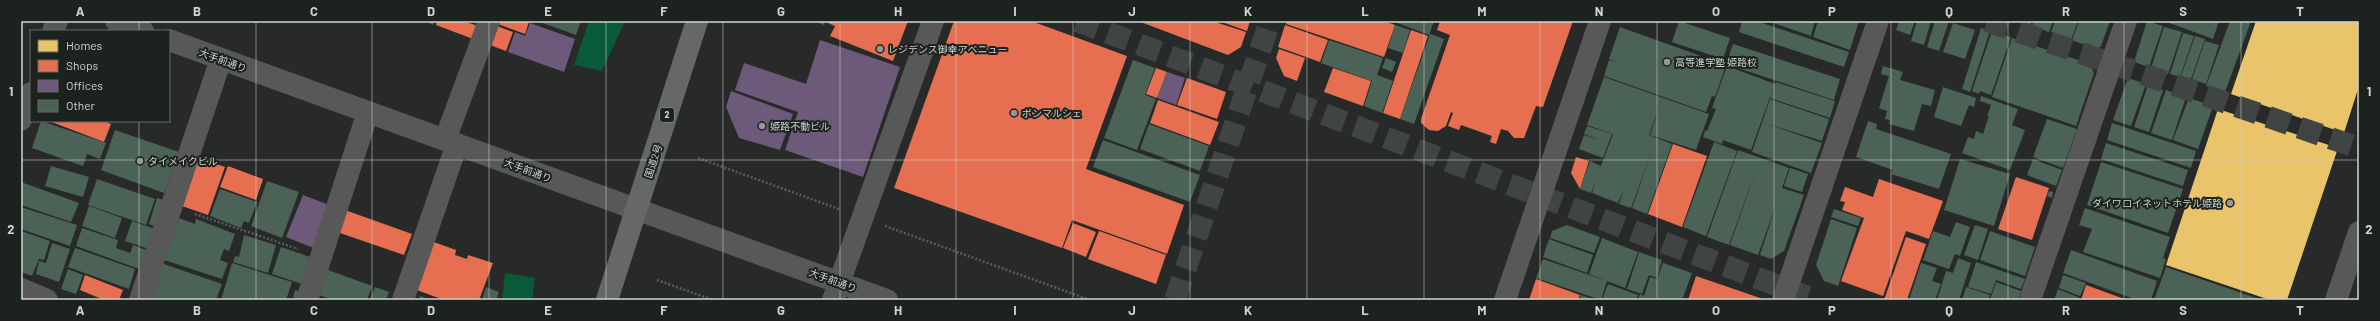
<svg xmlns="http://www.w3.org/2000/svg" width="2380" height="321" font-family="Barlow,'Noto Sans JP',sans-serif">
  <rect width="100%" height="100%" fill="#272a28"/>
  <path fill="#095a39" d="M589 21H625L602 71 574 65Z
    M505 273 535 278 532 300H502Z"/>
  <path fill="#e9c46a" d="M2256 21H2359V86L2344 133 2231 94Z
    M2218 109 2338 148 2287 300H2270L2166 265Z"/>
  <path fill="#e76f51" d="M437 21H463L478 26 473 39 436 25Z
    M499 21H525L529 22 525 34 498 24Z
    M829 21H908L893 61 830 36 835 26 828 23Z
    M954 21H1031L1127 56 1086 169 1184 205 1167 254 1072 220 1062 248 894 188Z
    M1138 21H1212L1246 32 1241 47 1228 55Z
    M1219 21H1250L1247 31Z
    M1287 21H1384L1395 25 1384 57 1286 24Z
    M1440 21H1573L1543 107 1536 106 1524 138H1514L1508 131 1501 129 1496 144 1490 142 1492 136 1461 125 1459 130 1448 126 1453 113 1451 112 1446 126 1438 131 1429 130 1421 123V119L1450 35 1437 30Z
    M1285 25 1328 40 1320 62 1278 47Z
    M497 26 513 32 506 51 490 45Z
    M1411 30 1428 36 1400 119 1383 113Z
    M1279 49 1305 58 1297 81 1284 76 1276 58Z
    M1156 68 1167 72 1157 98 1146 94Z
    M1333 68 1371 81 1363 106 1324 92Z
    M1187 78 1226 92 1217 119 1177 105Z
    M1158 100 1219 122 1210 145 1150 123Z
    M49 121H104L111 124 104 142Z
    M1673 144 1707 156 1682 227 1648 214Z
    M197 157 225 167 208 215 179 205Z
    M1576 157 1589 161 1580 189 1571 173Z
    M228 166 263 179 256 200 220 187Z
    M2016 177 2049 188 2032 240 1998 229Z
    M1879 179 1943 201 1929 239 1906 231 1883 296 1841 281 1864 218 1842 210 1845 202 1840 201 1845 187 1873 197Z
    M345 210 412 234 404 255 337 232Z
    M1073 223 1096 232 1086 257 1063 248Z
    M1099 231 1166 255 1156 284 1088 259Z
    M1906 237 1926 244 1907 300H1884Z
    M431 241 456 250 455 255 467 259 468 255 493 263 479 300H444L414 289Z
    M85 275 123 290 119 300H104L80 290Z
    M1696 276 1766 300H1688Z
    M1536 279 1580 295 1578 300H1529Z
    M2086 285 2127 300H2081Z"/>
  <path fill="#6d597a" d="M530 23 575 39 564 72 508 52 515 32 525 36Z
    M820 40 900 67 863 177 785 150 798 112 735 90 744 63 806 84Z
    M1167 72 1185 78 1176 105 1157 98Z
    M731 91 793 114 780 150 739 138 726 107Z
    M303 195 332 206 316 249 286 237Z"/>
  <path fill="#4b6256" d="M424 21H434L433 25Z
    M537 21H581L576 35Z
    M814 21H825L824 25Z
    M1392 21H1434L1429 35Z
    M1679 21 1730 38 1723 59 1672 42Z
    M1742 21H1756L1849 52 1844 67 1739 32Z
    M1768 21H1815L1811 36Z
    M1818 21H1859L1850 50 1813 37Z
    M1899 21H1915L1910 35 1896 30Z
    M1917 21H1931L1924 45 1911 41Z
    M1935 21H1949L1939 51 1927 47Z
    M2019 21H2032L2030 25Z
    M2034 21H2053L2049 32 2032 26Z
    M2055 21H2078L2071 40 2051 32Z
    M2079 21H2110L2101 46 2096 49 2072 40Z
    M2147 21 2163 26 2149 67 2134 62Z
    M2164 21H2219L2213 39Z
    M2230 21H2251L2225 92 2206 86Z
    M1953 23 1975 30 1965 59 1943 52Z
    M1395 25 1410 30 1403 53 1388 48Z
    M1620 27 1726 65 1715 97 1712 96 1706 112 1604 76 1609 60 1619 63 1609 59Z
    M2164 27 2182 32 2168 74 2151 68Z
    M1981 28 1990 31 1970 92 1962 89Z
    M1992 31 2011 37 1991 95 1980 91 1979 94 1972 91Z
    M2183 33 2194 36 2180 77 2170 74Z
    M1430 34 1444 39 1414 124 1400 119Z
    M2195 36 2205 39 2191 79 2181 76Z
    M2012 38 2090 64 2094 73 2076 126 1992 97Z
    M1329 40 1383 58 1377 75 1393 81 1382 113 1364 106 1372 81 1321 63Z
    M2205 41 2219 45 2206 84 2192 79Z
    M1733 44 1840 79 1834 100 1726 64Z
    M1386 58 1396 62 1392 72 1382 68Z
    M1133 60 1155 68 1145 95 1156 99 1137 150 1104 138Z
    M1727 66 1775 84 1776 82 1835 101 1830 118 1770 98 1773 89 1751 150 1723 140 1722 144 1703 137 1705 131H1707L1716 109 1712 108Z
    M1883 66 1903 72 1900 80 1935 90 1931 106 1922 104 1914 131 1889 124 1890 120 1885 119 1887 111 1879 108 1889 76 1881 74Z
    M1604 77 1709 114 1696 150 1650 135 1660 104 1649 135 1672 144 1647 214 1632 208 1653 148 1631 208 1619 204 1624 189 1618 203 1592 193 1596 180 1591 193 1580 189 1590 161 1601 166 1613 134 1587 125Z
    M2128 78 2146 84 2131 126 2113 120Z
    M2148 85 2163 90 2149 132 2134 127Z
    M1943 87 1976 98 1974 107 1969 105 1961 126 1934 117Z
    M2166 90 2186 97 2172 140 2151 133Z
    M1981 96 2018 109 2012 125 2025 130 2010 170 1962 153 1968 137 1974 139 1976 131 1983 134 1989 116H1987L1991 105 1980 101Z
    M2189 98 2213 106 2198 149 2173 140Z
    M1770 99 1829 119 1822 141 1764 123 1822 143 1811 173 1752 152Z
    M2047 119 2077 129 2063 168 2033 157Z
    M41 121 106 143 100 159 87 154 83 166 32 148Z
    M1868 121 1877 124 1876 129 1951 154 1939 189 1891 174 1893 170 1856 157Z
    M2112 123 2196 151 2191 168 2107 140Z
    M1149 124 1209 146 1200 171 1140 149Z
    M1587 126 1612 134 1603 158 1579 149 1584 135 1600 140 1584 134Z
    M115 130 179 152 164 193 101 170Z
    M1103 140 1200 175 1190 202 1093 167Z
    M1714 142 1737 151 1706 236 1683 227Z
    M2106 143 2188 170 2183 186 2101 159Z
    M1738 150 1789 168 1782 188 1804 195 1784 251 1771 259 1760 255 1776 205 1758 255 1730 245 1757 167 1729 245 1707 237Z
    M1960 159 2010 174 1994 226 1944 210Z
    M2033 159 2062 170 2056 186 2027 175Z
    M2101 162 2183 189 2168 233 2087 205Z
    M51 166 89 177 83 197 45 186Z
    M1790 168 1808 174 1802 192 1784 186Z
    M97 179 155 199 146 225 88 205Z
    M267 181 299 192 282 238 251 226Z
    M21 182 79 203 71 222 21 205Z
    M220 189 257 202 249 223 244 221 241 228 210 216Z
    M2049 191 2053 192 2052 198 2047 196Z
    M157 198 164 200 156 227 149 224Z
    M89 206 122 218 115 238 82 226Z
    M21 207 77 225 70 246 21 229Z
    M2085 208 2170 237 2163 258 2166 259 2160 278 2083 252 2092 229 2079 225Z
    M1834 209 1861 218 1858 226 1831 217Z
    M179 218 195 224 196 219 235 234 229 251 224 249 220 260 228 263 222 279 161 259 173 236Z
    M1831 219 1857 228 1838 286 1824 281 1816 265Z
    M132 221 155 229 149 249 125 241Z
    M1956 222 1970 227 1960 256 1955 254 1949 269 1923 260 1933 231 1950 237Z
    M1567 225 1600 237 1594 253 1550 238 1552 231Z
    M1975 225 1988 229 1978 260 1964 255Z
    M82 228 118 240 116 248 130 253 133 245 146 250 139 269 76 246Z
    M21 231 50 241 44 260 39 259 32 276 21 272Z
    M1990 231 2035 247 2025 276 1980 260Z
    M244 235 276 245 268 273 233 262 235 256 239 257Z
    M1602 238 1638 252 1625 288 1589 274Z
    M1549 239 1593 255 1587 273 1543 257Z
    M52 243 70 249 59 282 36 274 39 261 46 263Z
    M281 247 313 258 305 285 272 274Z
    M75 248 135 269 129 289 68 267Z
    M2071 250 2157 281 2151 300H2137L2063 273Z
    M1639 252 1662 260 1657 278 1649 275 1642 294 1627 289Z
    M1958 258 1971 263 1959 300H1937L1946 271 1953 273Z
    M1543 259 1607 281 1601 300 1536 278Z
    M1976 262 2025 279 2021 289 1996 280 1991 294 1968 287Z
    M161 263 222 284 216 300H148Z
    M232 263 292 282 286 300H221Z
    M1663 263 1692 273 1682 300H1638L1640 294 1644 296 1650 277 1657 279Z
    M1921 263 1937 268 1932 281 1941 284 1935 300H1909Z
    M2166 267 2262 300H2154Z
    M68 269 83 275 76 294 61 289Z
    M328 270 372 286 367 300H333L319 295Z
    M2063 275 2086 283 2080 296 2059 288Z
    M1996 282 2021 291 2018 300H1990Z
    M1608 284 1638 295 1636 300H1602Z
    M375 287 389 292 386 300H370Z
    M486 287 499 292 496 300H482Z
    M1966 287 1990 295 1988 300H1962Z
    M2058 289 2080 298 2079 300H2054Z
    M295 290 304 293 298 300 293 298Z
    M1581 295 1596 300H1579Z
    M420 296 432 300H419Z"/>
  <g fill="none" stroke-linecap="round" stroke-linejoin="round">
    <path stroke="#404442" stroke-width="22" stroke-dasharray="22 11" stroke-linecap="butt" d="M1077 21 1816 300
      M1987 21 2359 148
      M1175 300 1270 21"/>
    <path stroke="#5a5b5a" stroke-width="2.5" stroke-dasharray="2 2" stroke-linecap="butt" d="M698 158 839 209
      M195 214 298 249
      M885 226 1090 300
      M657 280 713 300"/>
    <path stroke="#575857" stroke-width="22" d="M116 21 143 31
      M53 31 57 21
      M169 40 887 300
      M21 120 31 93
      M445 140 489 21
      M21 289 47 300
      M140 300 221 59
      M307 300 368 112
      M403 300 457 144
      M833 300 933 21
      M1505 300 1600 21
      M1783 300 1878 21
      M2030 300 2126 21
      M2336 300 2359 232"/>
    <path stroke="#666867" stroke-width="22" d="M607 300 697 21"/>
  </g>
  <path fill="none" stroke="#d0d4d2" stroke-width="1" stroke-opacity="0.55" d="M139 21V31M256 21V300M372 21V300M489 21V300M606 21V300M723 21V300M840 21V300M956 21V300M1073 21V300M1190 21V300M1307 21V300M1424 21V300M1540 21V300M1657 21V300M1774 21V300M1891 21V300M2008 21V300M2124 21V300M2241 21V300M139 121V300M21 160H2359"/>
  <g fill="#959896" stroke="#1c221e" stroke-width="1.5">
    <circle cx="880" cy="49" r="4"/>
    <circle cx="1667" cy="62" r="4"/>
    <circle cx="1014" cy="113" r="4"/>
    <circle cx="762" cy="126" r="4"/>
    <circle cx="140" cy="161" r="4"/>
    <circle cx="2230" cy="203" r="4"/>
  </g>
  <g text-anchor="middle" stroke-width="4" stroke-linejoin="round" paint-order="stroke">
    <rect fill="#1c221e" stroke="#9a9f9c" stroke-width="1" x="660" y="108" width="14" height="14" rx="3"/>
    <g font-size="9" font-weight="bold" fill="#d0d4d2">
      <text x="667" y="118">2</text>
    </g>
    <g font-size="10" fill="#d0d4d2" stroke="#1c221e" text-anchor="start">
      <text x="888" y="53">レジデンス御幸アベニュー</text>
      <text x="1675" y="66">高等進学塾 姫路校</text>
      <text x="1022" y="117">ボンマルシェ</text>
      <text x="770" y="130">姫路不動ビル</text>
      <text x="148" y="165">タイメイクビル</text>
      <text x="2222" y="207" text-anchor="end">ダイワロイネットホテル姫路</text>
    </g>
    <g font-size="10" fill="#d0d4d2" stroke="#1c221e">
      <text transform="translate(223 60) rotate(20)" y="4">大手前通り</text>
      <text transform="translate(653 161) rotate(-72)" y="4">国道2号</text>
      <text transform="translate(528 170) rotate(20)" y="4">大手前通り</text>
      <text transform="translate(833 280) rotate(20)" y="4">大手前通り</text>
    </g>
  </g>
  <rect width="2380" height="321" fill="none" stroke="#1c221e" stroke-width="44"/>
  <rect x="30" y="30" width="140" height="92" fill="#1c221e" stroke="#646966"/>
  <rect x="38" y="40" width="20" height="12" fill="#e9c46a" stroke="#646966"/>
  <text x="66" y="50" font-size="12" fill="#d0d4d2">Homes</text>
  <rect x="38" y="60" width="20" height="12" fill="#e76f51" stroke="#646966"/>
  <text x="66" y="70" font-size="12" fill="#d0d4d2">Shops</text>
  <rect x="38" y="80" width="20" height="12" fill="#6d597a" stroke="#646966"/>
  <text x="66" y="90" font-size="12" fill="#d0d4d2">Offices</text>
  <rect x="38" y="100" width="20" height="12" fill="#4b6256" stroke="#646966"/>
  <text x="66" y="110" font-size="12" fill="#d0d4d2">Other</text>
  <rect x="22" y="22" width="2336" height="277" fill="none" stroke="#d0d4d2" stroke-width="1.5"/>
  <g font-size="13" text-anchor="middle" font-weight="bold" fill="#d0d4d2">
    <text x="80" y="16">A</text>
    <text x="197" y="16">B</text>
    <text x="314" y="16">C</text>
    <text x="431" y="16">D</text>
    <text x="548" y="16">E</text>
    <text x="664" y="16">F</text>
    <text x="781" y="16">G</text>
    <text x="898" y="16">H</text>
    <text x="1015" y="16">I</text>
    <text x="1132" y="16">J</text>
    <text x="1248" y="16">K</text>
    <text x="1365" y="16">L</text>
    <text x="1482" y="16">M</text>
    <text x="1599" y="16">N</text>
    <text x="1716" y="16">O</text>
    <text x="1832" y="16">P</text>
    <text x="1949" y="16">Q</text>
    <text x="2066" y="16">R</text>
    <text x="2183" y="16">S</text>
    <text x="2300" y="16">T</text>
    <text x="11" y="96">1</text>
    <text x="2369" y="96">1</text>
    <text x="11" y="234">2</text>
    <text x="2369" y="234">2</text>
    <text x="80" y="315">A</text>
    <text x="197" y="315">B</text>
    <text x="314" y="315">C</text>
    <text x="431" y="315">D</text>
    <text x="548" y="315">E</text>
    <text x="664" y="315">F</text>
    <text x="781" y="315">G</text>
    <text x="898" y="315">H</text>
    <text x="1015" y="315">I</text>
    <text x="1132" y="315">J</text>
    <text x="1248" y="315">K</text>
    <text x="1365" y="315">L</text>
    <text x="1482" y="315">M</text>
    <text x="1599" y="315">N</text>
    <text x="1716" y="315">O</text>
    <text x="1832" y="315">P</text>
    <text x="1949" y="315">Q</text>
    <text x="2066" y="315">R</text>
    <text x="2183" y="315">S</text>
    <text x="2300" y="315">T</text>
  </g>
</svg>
